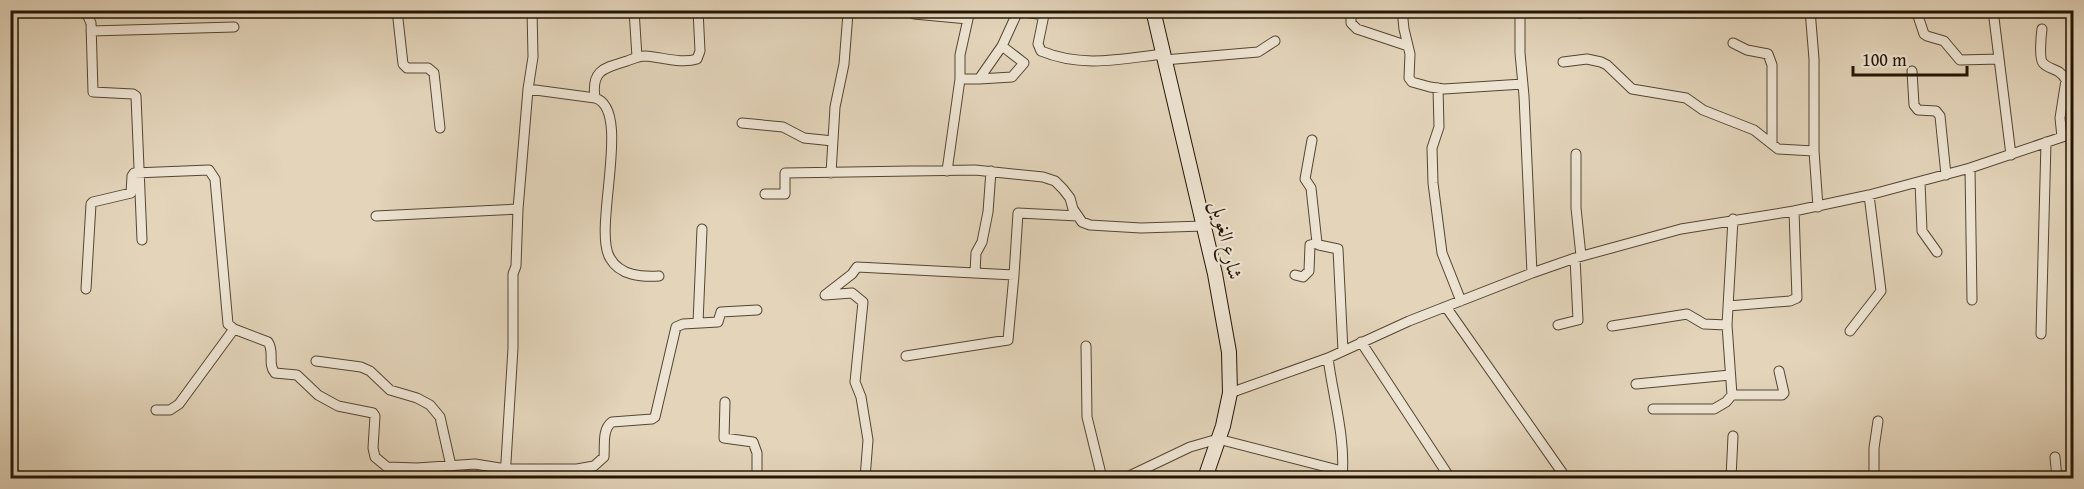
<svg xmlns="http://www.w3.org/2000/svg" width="2084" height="489" font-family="'Gentium Book Plus',Amiri,serif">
  <rect width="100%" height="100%" fill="#e3d4ba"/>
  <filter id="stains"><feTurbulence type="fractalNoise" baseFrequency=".00333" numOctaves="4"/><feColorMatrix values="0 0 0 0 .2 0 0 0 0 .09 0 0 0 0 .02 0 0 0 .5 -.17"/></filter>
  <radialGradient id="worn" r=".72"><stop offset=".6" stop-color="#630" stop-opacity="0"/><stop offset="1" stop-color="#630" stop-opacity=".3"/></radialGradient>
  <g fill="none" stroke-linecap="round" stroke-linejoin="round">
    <g stroke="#544632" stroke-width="11">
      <path id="street" d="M85 10 91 23 93 92 133 94 136 96 142 240
        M397 10 403 64 407 68H428L434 73 440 128
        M634 10 637 57
        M1045 10 1038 44 1041 51C1082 68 1120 59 1163 54
        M1351 10V23L1357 29 1408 46
        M1402 10 1404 29 1410 54 1409 78 1412 82 1430 87 1444 89 1523 84
        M1520 10V53L1524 96 1532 273
        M1572 10 1580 13 1596 10
        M1810 10 1814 59V151
        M1916 10 1924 34 1927 36 1944 41 1960 60 1999 59
        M1993 10 2011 155
        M914 14 968 19
        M2042 29C2041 36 2039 59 2043 63 2050 71 2059 67 2066 80L2060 118 2062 137
        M91 31 234 27
        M1733 43 1747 50 1768 54 1772 65V143
        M1164 60 1258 52 1275 41
        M1563 62 1587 59 1601 62 1607 65 1632 89 1686 98 1703 110 1754 130 1778 149 1814 151 1818 207
        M1912 71 1914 105 1918 110 1936 111 1940 116 1946 175
        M960 79H979L1002 46 1018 11 1044 15
        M979 79 1012 77 1024 63 1002 46
        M1438 88 1439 127 1432 148 1433 183 1442 253 1461 301
        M528 89 595 98C591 70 604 68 627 61 633 59 638 56 645 56 662 57 681 64 697 59L700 51 698 10
        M595 98C633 109 592 229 610 258 620 276 642 277 659 276
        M742 123 783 127 804 138 833 141
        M1312 140 1305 179 1311 188 1317 243
        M1576 154V208L1581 256
        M1970 168 1972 300
        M947 171 960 79V55L970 10
        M831 173 835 107 844 64 848 13
        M1920 182 1922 231 1937 252
        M765 194H785V173L975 170 1043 177 1055 181 1063 189 1070 198 1073 209 1082 222 1090 225 1141 228 1204 226
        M376 216 518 209
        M1733 219 1727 325 1732 395H1782L1784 393 1779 371
        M975 273 976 253 982 242 988 212 991 171
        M1295 275 1303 277 1309 271 1310 245 1317 243 1319 245 1338 249 1343 351
        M86 289 91 204 93 202 131 193 132 176 134 173 209 170 215 179 228 324 234 329 268 342C275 352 267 364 275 373L297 375 318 395 338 406 373 413 375 416 373 448 375 457 387 467 417 468 475 464 506 469H577L594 466 604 457C605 445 602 429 612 422L652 419 655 417 676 327 683 324 718 322 721 312 757 310
        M1728 306 1790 301 1797 298 1794 211
        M1446 307 1566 478
        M698 323 702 229
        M1558 325 1578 320 1575 258
        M1612 326 1687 314 1704 324 1727 325
        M1850 331 1881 291 1869 195
        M2041 334 2046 142
        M1361 342 1450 478
        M1086 346 1087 417 1102 478
        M906 356 1008 340 1014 275
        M1328 358C1333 397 1346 439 1342 478
        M316 361 361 367 370 371 390 390 417 398 430 405 440 417 451 466
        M1636 384 1730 375
        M1230 393 1328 358 1409 321 1532 273 1575 258 1681 229 1794 211 1869 195 1970 168 2074 133
        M725 402 724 438 753 442 757 453V478
        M1653 409H1714L1726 402 1732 395
        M156 410H170L179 404 234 329
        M2055 457 2057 478
        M1207 473 1224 478
        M1667 477 1682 478
        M384 478V477
        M505 478 513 348V274L516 266 518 209 528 89 533 57 532 10
        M865 478 868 440 861 397 855 382 863 302 852 293 825 295 852 274 857 267 1014 275 1018 213 1078 216
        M1125 478 1190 447 1218 439 1342 471
        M1731 478 1733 436
        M1874 478V448L1878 421"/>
    </g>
    <g stroke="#241605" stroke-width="16">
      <path id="secondary" d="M1153 10 1215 274 1229 352 1230 393 1223 426 1205 478"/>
    </g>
    <use href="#street" stroke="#ede3d2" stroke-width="9"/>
    <use href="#secondary" stroke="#ede3d2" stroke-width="14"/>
  </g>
  <g text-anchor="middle" stroke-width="4.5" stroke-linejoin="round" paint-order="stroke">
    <g font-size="20" fill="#241605" stroke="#ede3d2">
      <text transform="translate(1227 240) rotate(77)" y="7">شارع الغويل</text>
    </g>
  </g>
  <rect width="2084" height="489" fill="none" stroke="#e3d4ba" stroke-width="36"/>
  <rect x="12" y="12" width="2060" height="465" fill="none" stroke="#241605" stroke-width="3"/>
  <rect x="18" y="18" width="2048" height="453" fill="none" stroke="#241605" stroke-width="1.5"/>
  <path d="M1853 66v9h114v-9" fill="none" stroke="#241605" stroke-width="3"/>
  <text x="1862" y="66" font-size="18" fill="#241605" stroke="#ede3d2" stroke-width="4.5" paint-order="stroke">100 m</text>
  <rect width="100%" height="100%" filter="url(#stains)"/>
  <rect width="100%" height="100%" fill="url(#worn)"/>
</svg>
